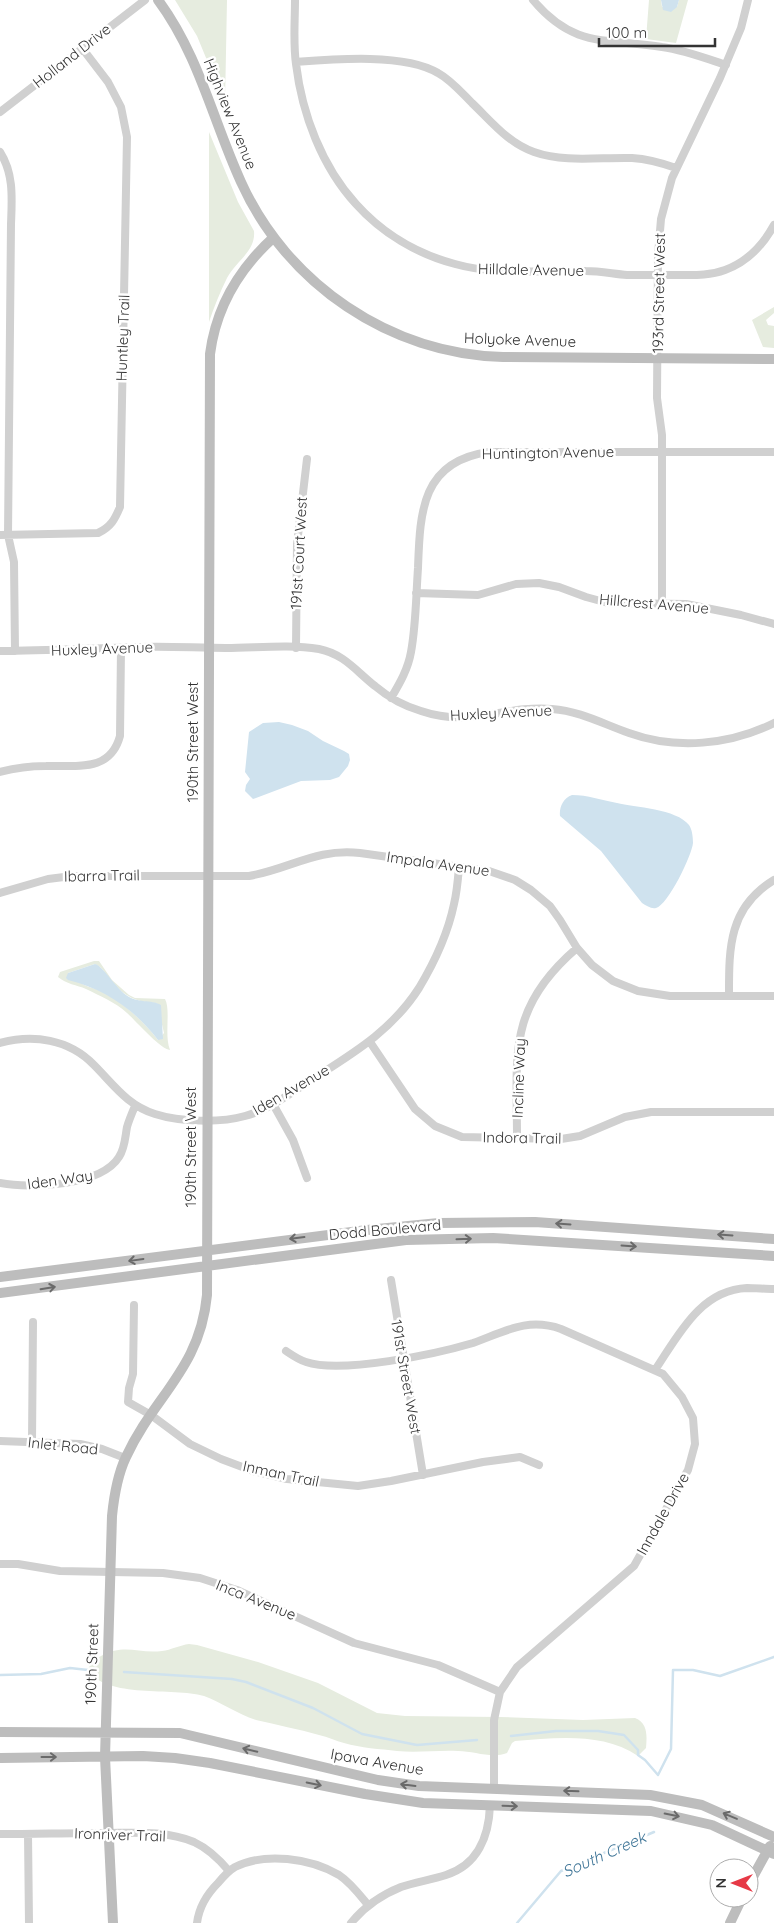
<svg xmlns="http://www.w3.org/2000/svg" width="774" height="1923" font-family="Quicksand,sans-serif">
  <rect width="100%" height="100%" fill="#fff"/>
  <path fill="#e6ecdf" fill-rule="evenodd" d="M175 0H227L225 104 197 36Z
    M649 0H661L662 7H677L679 0H688L676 43 646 39Z
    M209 132 238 202 254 231C256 251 236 261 227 278 220 292 214 307 209 322Z
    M774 307V313L766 320 768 325 774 326V348L763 347 752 320Z
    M94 961H99L112 980 129 995 135 998 165 999C171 1010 164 1035 170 1050 160 1049 136 1021 127 1013 115 1002 100 996 86 989 77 985 66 984 58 977L60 972ZM95 964C103 968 106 974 111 981 123 996 138 1003 157 1003L164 1033 158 1040C144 1022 128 1007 109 995 93 985 84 990 68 973Z
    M189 1644 197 1645 258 1662 318 1683 377 1713 405 1716 500 1717 583 1720 635 1718C648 1723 647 1736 646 1748L638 1756C602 1732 556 1738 515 1741L512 1743 507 1753C492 1759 474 1751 458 1751 438 1750 417 1753 397 1751 380 1749 361 1748 344 1743 336 1741 328 1737 319 1735 298 1729 277 1725 256 1720 237 1714 221 1702 204 1696 173 1687 106 1699 88 1670 90 1664 94 1660 101 1656 125 1643 138 1654 162 1651 171 1650 180 1645 189 1644Z"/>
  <path fill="#cfe2ee" d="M661 0H679L677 7 671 12 663 10Z
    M279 722 292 725 308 731 323 741 344 751 349 754 350 760 348 766 339 777 330 780 301 781 253 799 245 791 246 785 250 779 245 772 249 732 263 723Z
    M572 795C588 795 601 800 617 803 634 807 677 809 689 825 692 829 693 837 693 843 692 855 668 905 656 908 651 909 647 906 642 903L601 851 560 816C559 808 563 798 572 795Z
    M95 964C103 966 116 988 126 995 138 1004 151 999 161 1005L163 1039 158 1040C135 1010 105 989 68 980L66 978 68 973Z"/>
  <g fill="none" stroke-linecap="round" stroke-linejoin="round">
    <path stroke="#cfe2ee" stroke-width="2.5" d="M124 1672 232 1679 246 1682 313 1708 362 1734 417 1745 477 1740
      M0 1675 41 1674 70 1668 88 1670
      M511 1736 556 1731H598L624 1735 638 1750V1755L645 1760 658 1775 671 1749 673 1670H693L720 1676 774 1657
      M517 1923 561 1871 654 1832"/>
    <path stroke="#d0d0d0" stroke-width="8" d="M295 0C295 21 293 43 296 64 302 114 322 167 356 204 382 233 417 254 455 264 497 276 543 270 586 271 600 271 614 274 627 275 644 275 660 275 676 275 693 275 709 276 725 270 747 262 763 245 774 225
      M533 0C574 49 607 38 662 47 684 50 705 58 726 65
      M296 62C334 59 405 53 438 73 451 80 461 92 472 103 491 121 508 143 534 152 565 163 600 157 632 158 648 159 662 163 676 168
      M0 112 145 0
      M0 152C14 174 12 198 11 224L8 535 14 562 15 651
      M0 535 98 533C111 527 115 519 120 507L127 137 121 107 108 82 82 48
      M416 593 478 595 516 584 539 583 559 587 586 597 608 603 686 604 741 615 774 624
      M662 603V435L657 398 658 255 661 219 672 178 720 78 741 28 748 0
      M296 648 297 544 307 459
      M0 651C47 651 94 648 141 647 169 646 198 648 226 648 256 648 289 644 319 649 344 654 356 671 375 686 388 697 404 706 421 711 471 728 504 705 552 709 580 711 603 724 629 733 676 750 730 745 774 723
      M391 698C400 683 408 669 411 652 416 625 416 596 418 568 420 513 421 461 489 452H774
      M0 772C15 768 30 766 46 766 76 765 110 773 120 736L121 648
      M0 893 48 879 72 876H249C290 869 316 848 360 853L489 871 515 880 531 890 550 906 560 920 577 948 592 965 613 981 638 991 670 996H774
      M729 996C729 949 728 908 774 880
      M370 1042 415 1109 435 1126 462 1137 561 1139 580 1136 625 1117 651 1112H774
      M0 1043C33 1034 69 1039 94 1065 114 1085 127 1105 155 1114 180 1122 220 1123 245 1116 268 1110 288 1095 308 1082 350 1055 391 1032 419 988 434 963 448 933 454 904 457 892 458 879 459 867
      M273 1104 293 1140 307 1178
      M517 1137C517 1054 507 1008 577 948
      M0 1183C31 1189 101 1186 119 1157 125 1148 125 1138 127 1127 129 1120 132 1113 135 1106
      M391 1280 423 1475
      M134 1305 133 1374 129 1388 128 1402 151 1415 190 1444 221 1459 253 1471 287 1479 358 1486 391 1481 483 1462 520 1457 539 1465
      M286 1351C292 1355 299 1360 306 1362 341 1374 436 1354 473 1343 504 1332 527 1317 561 1329L663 1374 682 1397 693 1418 695 1444 688 1470 634 1566 517 1667 500 1692 494 1720V1789
      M655 1370C678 1336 700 1290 747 1288 756 1288 765 1289 774 1289
      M0 1441 80 1444 102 1449 125 1458
      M32 1442 33 1322
      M0 1564H18L60 1571 163 1573 200 1578 237 1590 354 1643 438 1665 500 1692
      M0 1834C34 1834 69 1833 103 1833 134 1833 165 1830 194 1842 209 1849 219 1859 229 1871
      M28 1834 29 1923
      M197 1923C199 1907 207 1894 218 1883 223 1877 228 1871 235 1867 265 1852 310 1858 339 1875 351 1883 359 1894 368 1905
      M351 1923C364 1907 381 1895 401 1887 415 1882 431 1880 446 1875 478 1865 489 1836 490 1805"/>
    <path stroke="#bdbdbd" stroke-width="10" d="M158 0C199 55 213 121 241 182 287 284 390 354 503 357L774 359
      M0 1277 367 1230 439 1223 535 1222 774 1239
      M0 1293 406 1240 493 1238 774 1256
      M0 1732 180 1733 378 1780 419 1786 650 1795 702 1805 774 1837
      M0 1758 143 1756 175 1758 210 1763 365 1794 423 1803 651 1811 712 1825 774 1854
      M749 1884 770 1846
      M113 1923 105 1757 112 1516C114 1496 117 1476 126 1457 154 1396 200 1369 207 1295L210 354C216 308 239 269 273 238
      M730 1923 742 1898"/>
  </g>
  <defs><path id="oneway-shaft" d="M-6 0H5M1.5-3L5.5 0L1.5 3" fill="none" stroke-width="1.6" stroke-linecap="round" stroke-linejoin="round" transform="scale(1.25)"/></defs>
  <g stroke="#6a6a6a">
    <use href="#oneway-shaft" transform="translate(563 1224) rotate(-176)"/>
    <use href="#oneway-shaft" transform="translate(725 1235) rotate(-176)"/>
    <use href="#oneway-shaft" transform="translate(297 1238) rotate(173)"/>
    <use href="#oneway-shaft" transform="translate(464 1239) rotate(-2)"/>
    <use href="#oneway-shaft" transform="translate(629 1246) rotate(4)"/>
    <use href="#oneway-shaft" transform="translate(136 1260) rotate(172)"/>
    <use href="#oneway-shaft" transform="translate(48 1288) rotate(-9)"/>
    <use href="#oneway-shaft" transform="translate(250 1750) rotate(-166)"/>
    <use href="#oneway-shaft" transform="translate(49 1757)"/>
    <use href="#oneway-shaft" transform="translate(314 1784) rotate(12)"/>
    <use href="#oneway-shaft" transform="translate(408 1785) rotate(-173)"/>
    <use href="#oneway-shaft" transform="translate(571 1791) rotate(-178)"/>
    <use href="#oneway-shaft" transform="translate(510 1806) rotate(2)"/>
    <use href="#oneway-shaft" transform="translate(672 1815) rotate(11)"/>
    <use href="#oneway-shaft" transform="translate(730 1816) rotate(-157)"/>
  </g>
  <g text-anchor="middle" stroke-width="5" stroke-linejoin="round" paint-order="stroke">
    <g font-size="15" fill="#333" stroke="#fff">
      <text transform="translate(72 56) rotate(-38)" y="5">Holland Drive</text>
      <text transform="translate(230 114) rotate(68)" y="5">Highview Avenue</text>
      <text transform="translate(531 270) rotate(1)" y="5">Hilldale Avenue</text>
      <text transform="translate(659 293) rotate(-89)" y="5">193rd Street West</text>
      <text transform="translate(123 338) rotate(-88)" y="5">Huntley Trail</text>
      <text transform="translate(520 340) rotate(2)" y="5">Holyoke Avenue</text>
      <text transform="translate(548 453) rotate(-1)" y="5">Huntington Avenue</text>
      <text transform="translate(299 553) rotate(-87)" y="5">191st Court West</text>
      <text transform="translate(654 604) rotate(5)" y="5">Hillcrest Avenue</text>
      <text transform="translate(102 649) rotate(-2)" y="5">Huxley Avenue</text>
      <text transform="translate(501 713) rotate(-3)" y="5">Huxley Avenue</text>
      <text transform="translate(193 742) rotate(-90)" y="5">190th Street West</text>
      <text transform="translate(438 864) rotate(8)" y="5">Impala Avenue</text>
      <text transform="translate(102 876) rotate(-1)" y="5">Ibarra Trail</text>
      <text transform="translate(519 1078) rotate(-88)" y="5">Incline Way</text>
      <text transform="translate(291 1090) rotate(-30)" y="5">Iden Avenue</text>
      <text transform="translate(522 1138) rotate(1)" y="5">Indora Trail</text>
      <text transform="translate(191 1147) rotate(-90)" y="5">190th Street West</text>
      <text transform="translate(60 1180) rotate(-8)" y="5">Iden Way</text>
      <text transform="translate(385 1230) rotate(-5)" y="5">Dodd Boulevard</text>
      <text transform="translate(406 1377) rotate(80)" y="5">191st Street West</text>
      <text transform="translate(63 1446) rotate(6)" y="5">Inlet Road</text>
      <text transform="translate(281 1474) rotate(12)" y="5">Inman Trail</text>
      <text transform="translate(663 1514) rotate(-61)" y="5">Inndale Drive</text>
      <text transform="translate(256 1600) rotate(22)" y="5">Inca Avenue</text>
      <text transform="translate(92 1664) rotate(-88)" y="5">190th Street</text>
      <text transform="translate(377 1762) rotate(10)" y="5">Ipava Avenue</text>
      <text transform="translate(120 1835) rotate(2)" y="5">Ironriver Trail</text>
    </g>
    <g font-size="16" font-style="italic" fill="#3f7597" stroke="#fff">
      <text transform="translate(604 1854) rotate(-24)" y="6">South Creek</text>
    </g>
  </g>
  <g transform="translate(734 1883) rotate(270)"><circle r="24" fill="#ffffff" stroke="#adadad"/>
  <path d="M0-4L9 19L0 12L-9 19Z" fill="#e63946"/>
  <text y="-8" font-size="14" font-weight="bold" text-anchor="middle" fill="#333333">N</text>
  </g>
  <path d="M599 38v8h116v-8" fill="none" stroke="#333333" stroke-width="2.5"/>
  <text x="606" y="38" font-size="15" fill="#333333" stroke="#ffffff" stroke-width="4" paint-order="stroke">100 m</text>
</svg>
